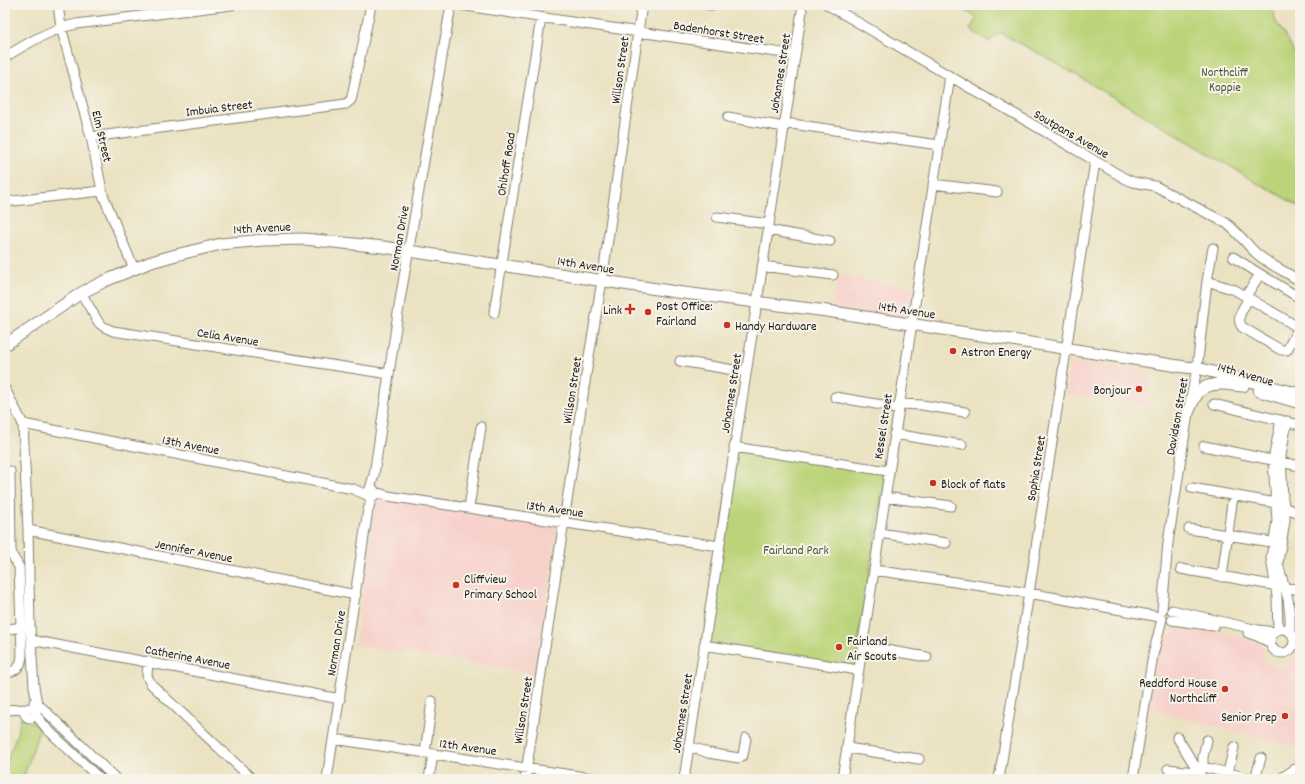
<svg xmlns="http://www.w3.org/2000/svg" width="1305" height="784" font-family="Dekko,sans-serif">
  <rect width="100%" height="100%" fill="#f7f3e8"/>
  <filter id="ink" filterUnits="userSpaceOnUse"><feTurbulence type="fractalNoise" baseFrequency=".025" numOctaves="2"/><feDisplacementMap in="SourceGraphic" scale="8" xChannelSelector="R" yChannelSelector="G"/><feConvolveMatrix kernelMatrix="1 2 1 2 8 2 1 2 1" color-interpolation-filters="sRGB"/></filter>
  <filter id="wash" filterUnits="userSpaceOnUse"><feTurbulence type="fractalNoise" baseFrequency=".012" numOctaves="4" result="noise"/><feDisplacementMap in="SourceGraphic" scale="16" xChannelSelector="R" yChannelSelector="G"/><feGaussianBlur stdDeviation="0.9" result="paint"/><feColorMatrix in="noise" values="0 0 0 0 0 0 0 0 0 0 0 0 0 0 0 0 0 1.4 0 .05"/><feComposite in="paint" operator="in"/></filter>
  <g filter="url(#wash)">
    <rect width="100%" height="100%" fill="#eae2c1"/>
    <path fill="#f7d0ca" d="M838 276 916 288 910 322 831 311Z
      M1070 362 1152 373 1147 405 1065 394Z
      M377 495 557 526 535 673 355 645Z
      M1180 628 1220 632 1260 643 1265 655 1263 662 1287 669 1289 660 1300 653V748L1148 709 1157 646 1161 641Z"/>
    <path fill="#bcd479" stroke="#6c784a" d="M955 5H1055L1065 8 1066 5H1273L1275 20 1283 32 1300 64V207L1262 185H1260L1235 169 1047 58 999 32 990 42 970 30 977 17Z
      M734 449 886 472 860 630 855 668 704 643Z
      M21 717 33 723 40 728 23 779H5V766L17 734Z"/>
  </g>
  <g filter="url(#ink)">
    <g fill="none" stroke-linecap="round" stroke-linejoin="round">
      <g stroke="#837f6e" stroke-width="11">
        <path id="minor" d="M58 5 61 27 91 137 103 195 134 269
          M461 5C572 23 684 38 795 55
          M709 5H711
          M828 5 1126 179 1133 182 1155 186 1226 223C1238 232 1246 244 1257 254 1270 265 1286 272 1300 281
          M5 57C28 43 49 30 76 24L231 5
          M728 117 784 127
          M785 123 939 145
          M91 137 346 104 351 100 352 96 371 5
          M933 184 997 192
          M5 202 101 191
          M717 217 769 224
          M768 230 830 241
          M1233 257 1260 274
          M762 266 833 275
          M1207 281 1235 290 1296 326 1298 329 1297 331 1287 350H1281L1242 327C1235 317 1244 307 1249 298
          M81 293 99 323 104 327 113 331 389 374
          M1246 296 1260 274 1298 297
          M494 313 541 18
          M680 361 746 372
          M5 389 23 424 28 530 30 626 34 687 37 703 35 713
          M835 397 882 405 898 410
          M899 404 922 405 965 412
          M1214 404 1300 425
          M1287 421 1281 456 1283 500 1285 508V521L1279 556 1278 564 1288 599 1290 617V632
          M23 424 353 489 367 495
          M894 434 962 445
          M1204 446 1300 466
          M734 447 888 471
          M1192 488 1276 503 1285 508 1300 513
          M370 489H373L375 492V495L372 497 368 496 367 493 370 489 374 475 400 300 451 5
          M375 492 388 496 719 546
          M885 497 951 506
          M469 508 481 427
          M1189 529 1278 543
          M28 530 356 595
          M879 533 946 543
          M1181 569 1300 590
          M874 570 1029 593 1160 617
          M1222 577 1233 496
          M1162 610 1168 543 1188 413 1197 368 1207 281 1213 248
          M1172 610 1258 630 1275 632
          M1172 620 1214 626
          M1270 641a12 12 0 1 1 24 0a12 12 0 1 1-24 0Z
          M5 630 21 627
          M1278 630 1277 596 1271 558 1277 521 1273 460 1281 420
          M1248 633 1257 636 1271 643
          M31 640 340 699
          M704 645 858 670
          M862 646 927 657
          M148 661 147 676 151 684 252 779
          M5 674C17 670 21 668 22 655L19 567 12 555 11 550 10 471
          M34 702 37 703 116 779
          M25 713a5 5 0 1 1 10 0a5 5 0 1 1-10 0Z
          M5 710 27 709
          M35 714 47 729 100 779
          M1177 737 1203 779
          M334 739 598 779
          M689 747 698 749 708 753 739 758 743 755 746 738
          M847 748 919 759
          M425 753 432 701
          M1203 767V757L1207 740
          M1168 769 1194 772
          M1228 772 1234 747
          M327 779 368 510 372 497
          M429 779 433 754
          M525 779 588 362 602 281 642 5
          M684 779 757 302 802 11
          M842 779 950 76
          M999 779 1029 593 1095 161
          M1133 779 1153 655 1162 619
          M1192 779 1194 772 1203 767 1253 779
          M1255 779 1261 758
          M1280 779 1295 769"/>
      </g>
      <g stroke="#837f6e" stroke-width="13">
        <path id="major" d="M5 345 81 293 105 281 151 262 176 255 221 244 263 240 304 239 383 247 676 292 827 311 1127 358 1185 367 1197 368 1300 394
          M1259 391 1300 403
          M1188 413C1191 406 1194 396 1200 391 1211 380 1230 385 1243 386"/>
      </g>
      <use href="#minor" stroke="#fff" stroke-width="9"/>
      <use href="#major" stroke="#fff" stroke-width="11"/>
    </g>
  </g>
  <g fill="#c8321e" stroke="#f7f3e8" stroke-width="1.5">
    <path d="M628 303h4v4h4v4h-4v4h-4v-4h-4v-4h4z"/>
    <circle cx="648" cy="312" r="4"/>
    <circle cx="727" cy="325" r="4"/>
    <circle cx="953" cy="351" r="4"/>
    <circle cx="1139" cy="389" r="4"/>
    <circle cx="933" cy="483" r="4"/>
    <circle cx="456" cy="585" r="4"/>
    <circle cx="839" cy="647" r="4"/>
    <circle cx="1225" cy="689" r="4"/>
    <circle cx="1285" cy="716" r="4"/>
  </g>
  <g text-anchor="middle" stroke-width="4" stroke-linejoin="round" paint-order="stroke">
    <g font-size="13" fill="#1c1c1c" stroke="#f7f3e8">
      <text transform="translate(719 31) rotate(9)" y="5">Badenhorst Street</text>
      <text transform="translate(619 70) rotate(-82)" y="5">Willson Street</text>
      <text transform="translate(779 73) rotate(-81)" y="5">Johannes Street</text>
      <text transform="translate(219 107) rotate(-7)" y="5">Imbuia Street</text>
      <text transform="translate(1072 133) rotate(30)" y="5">Soutpans Avenue</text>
      <text transform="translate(103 136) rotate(77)" y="5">Elm Street</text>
      <text transform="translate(505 164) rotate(-81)" y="5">Ohlhoff Road</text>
      <text transform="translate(262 227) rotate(-3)" y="5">14th Avenue</text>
      <text transform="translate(398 238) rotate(-80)" y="5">Norman Drive</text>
      <text transform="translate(586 264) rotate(9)" y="5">14th Avenue</text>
      <text transform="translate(907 309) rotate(9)" y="5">14th Avenue</text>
      <text transform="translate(228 336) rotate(9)" y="5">Celia Avenue</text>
      <text transform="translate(1246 373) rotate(16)" y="5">14th Avenue</text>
      <text transform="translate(571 390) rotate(-81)" y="5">Willson Street</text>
      <text transform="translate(730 393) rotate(-81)" y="5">Johannes Street</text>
      <text transform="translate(1176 416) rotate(-80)" y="5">Davidson Street</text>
      <text transform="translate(882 426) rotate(-81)" y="5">Kessel Street</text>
      <text transform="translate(191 444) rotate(11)" y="5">13th Avenue</text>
      <text transform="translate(1035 468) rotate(-81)" y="5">Sophia Street</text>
      <text transform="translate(555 508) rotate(8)" y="5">13th Avenue</text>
      <text transform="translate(194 550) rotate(11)" y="5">Jennifer Avenue</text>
      <text transform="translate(335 643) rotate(-81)" y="5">Norman Drive</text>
      <text transform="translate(188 656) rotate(11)" y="5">Catherine Avenue</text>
      <text transform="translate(522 710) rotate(-81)" y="5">Willson Street</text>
      <text transform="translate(681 713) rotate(-81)" y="5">Johannes Street</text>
      <text transform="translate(468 746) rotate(8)" y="5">12th Avenue</text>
    </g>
    <g font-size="13" fill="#4c5338" stroke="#f7f3e8">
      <text x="1225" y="76">Northcliff<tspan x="1225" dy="15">Koppie</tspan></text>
      <text x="796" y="554">Fairland Park</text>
    </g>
    <g font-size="13" fill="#1c1c1c" stroke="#f7f3e8" text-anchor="start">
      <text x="656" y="310">Post Office:<tspan x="656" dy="15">Fairland</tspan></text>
      <text x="622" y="314" text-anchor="end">Link</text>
      <text x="735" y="330">Handy Hardware</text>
      <text x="961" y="356">Astron Energy</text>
      <text x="1131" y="394" text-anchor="end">Bonjour</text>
      <text x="941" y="488">Block of flats</text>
      <text x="464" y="583">Cliffview<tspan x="464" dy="15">Primary School</tspan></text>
      <text x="847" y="645">Fairland<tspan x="847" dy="15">Air Scouts</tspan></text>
      <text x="1217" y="687" text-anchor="end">Reddford House<tspan x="1217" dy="15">Northcliff</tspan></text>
      <text x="1277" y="721" text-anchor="end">Senior Prep</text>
    </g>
  </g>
  <rect width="1305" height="784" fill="none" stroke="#f7f3e8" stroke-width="20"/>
</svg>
